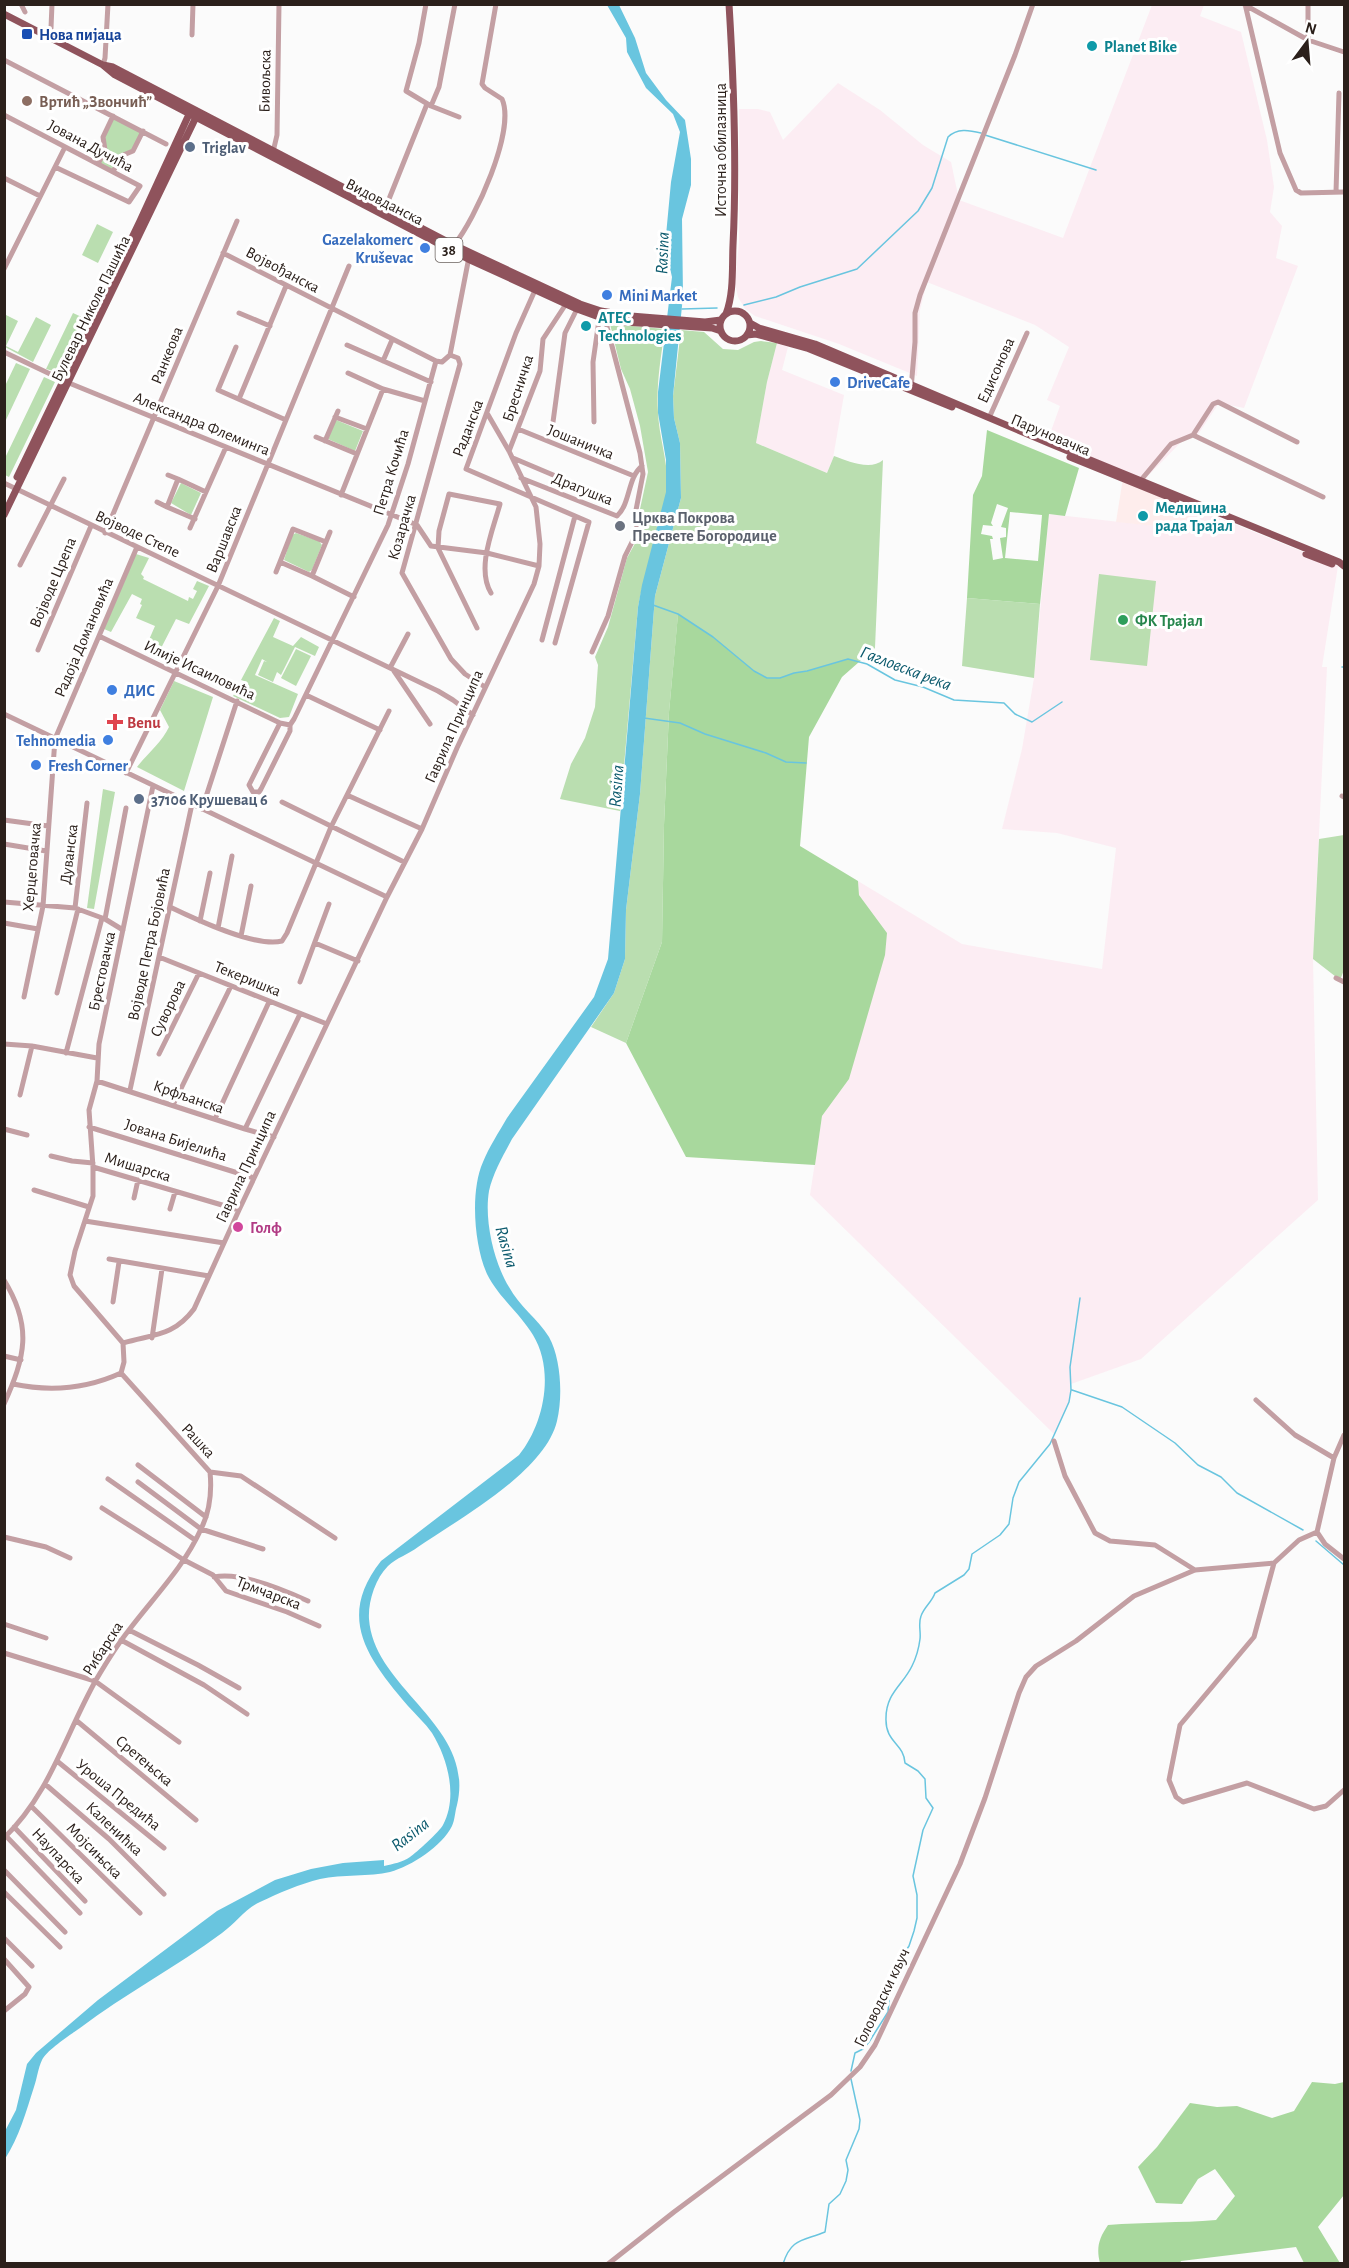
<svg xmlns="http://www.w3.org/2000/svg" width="1349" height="2268" font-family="'Alegreya Sans',sans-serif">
  <rect width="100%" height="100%" fill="#fbfbfb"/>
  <path fill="#fcedf3" d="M1152 5H1204L1200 16 1241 32 1267 140 1274 187 1270 212 1282 226 1276 258 1298 266 1244 408 1219 403 1197 436 1188 435 1143 481 1047 442 1060 406 1047 400 1069 347 1035 325 927 282 920 310 917 376 839 344 755 316 745 309 738 297 735 284 739 242V109H758L770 112 783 140 838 83 880 110 923 145 951 162 959 200 1063 238Z
    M777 343 788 347 782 370 844 395 833 458 827 473 756 443 767 382Z
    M1200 510 1338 566 1322 667H1327L1313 959 1318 1200 1141 1359 1071 1384 1069 1402 1054 1434 810 1195 822 1116 849 1079 887 933 859 895 858 881 962 944 1102 969 1116 848 1057 833 1002 829 1022 749 1034 678 1049 514 1173 528Z"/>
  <path fill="#feedec" d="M1123 478 1200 510 1173 528 1116 522Z"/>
  <path fill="#badeb0" d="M113 116 143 131 133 151 121 156 113 172 98 164 105 150 103 137Z
    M97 224 113 232 98 263 82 255Z
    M73 313 86 319C73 336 68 354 57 372L46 369Z
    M6 315 18 321 6 346 18 352 36 317 51 325 33 362 5 347Z
    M610 324 665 329C661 356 656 385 658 412 659 439 669 463 667 490 663 530 645 568 638 607L620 811 560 799 571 764 585 738 595 707 598 665 595 657 608 627 627 558 638 538 641 524 640 509 648 472 640 426 630 389 621 369Z
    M681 330 704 332 723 349 738 350 754 342 761 341 777 343 767 382 756 443 827 473 834 456C847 461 871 471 883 460L875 648 859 662 848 659 807 671 794 673 780 678H767L754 671 713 637 678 615 669 712 664 825 662 942 626 1043 591 1027 614 993 625 959 626 910 640 794 655 596 681 498 680 443 674 418 673 396Z
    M16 363 30 369 5 422V386Z
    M44 377 55 382 9 477 5 475V458Z
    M336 420 363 431 355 451 328 439Z
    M181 483 201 493 191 515 171 503Z
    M296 533 319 541 322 545 312 570 309 572 284 560 292 535Z
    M136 554 149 558 141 574 144 577 143 579 188 601 189 597 193 599 197 591 193 589 197 581 209 586 189 624 176 619 157 656 145 649 155 626 136 618 142 605 140 604 142 599 132 594 111 632 104 629Z
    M1099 574 1156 581 1147 666 1090 660Z
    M967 598 1040 604 1034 678 962 666Z
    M274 618 280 621 273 637 293 646 301 637 319 647 315 656 295 647 281 675 277 672 273 682 258 675 264 661 267 662 262 659 255 675 298 694 289 717 280 718 233 696 238 687 244 689 247 682 241 680Z
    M296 649 311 656 296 686 281 678Z
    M174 681 213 697 184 791 137 767C147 754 162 742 169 727L160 710Z
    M103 789 115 792 94 909 87 908Z
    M1344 835V970L1340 980 1313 959 1319 839Z"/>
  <path fill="#a8d89d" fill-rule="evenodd" d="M987 430 1079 468 1065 516 1049 514 1040 604 967 598 973 495 982 476ZM997 504 1008 508 1001 527 1006 528V537L1000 538 1003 558 993 560 990 539H993L992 536 981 534 983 525 993 526 991 523ZM1010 512 1042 515 1038 561 1005 558Z
    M678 614 713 637 754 671 767 678H780L794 673 807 671 848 659 859 662 842 677 809 737 800 846 858 881 859 895 887 933 885 955 849 1079 822 1116 815 1165 686 1157 626 1043 662 942 664 825 669 712Z
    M1312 2082 1335 2084 1344 2082V2195L1318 2227 1340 2263H1304L1296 2247 1181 2261 1180 2263H1100C1096 2248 1099 2238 1108 2225 1144 2222 1180 2223 1216 2220L1235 2196 1215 2169 1198 2179 1182 2204 1156 2203 1138 2167 1157 2147 1190 2103 1217 2107 1237 2106 1272 2118 1294 2111Z"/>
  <path fill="#69c5df" d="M607 5H619L635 38 646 73 666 100 685 120 691 159V185L682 219 683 296 673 396 674 418 680 443 681 498 655 596 640 794 626 910 625 959 614 993 512 1139C503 1156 493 1173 489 1191 484 1220 494 1263 509 1287 519 1306 538 1319 549 1337 561 1359 563 1396 557 1421 545 1472 460 1518 418 1547 409 1554 396 1558 388 1566 375 1579 368 1602 369 1619 374 1690 476 1725 457 1805 455 1811 455 1820 452 1826 442 1846 412 1866 390 1872 370 1877 342 1874 320 1879 300 1884 279 1893 260 1902 245 1909 235 1924 222 1933 176 1967 125 1994 80 2028 70 2035 47 2050 42 2060 38 2068 37 2079 34 2087 26 2112 19 2137 5 2159L4 2133 16 2110 27 2064 36 2053 98 2000 217 1911 275 1880 311 1869 343 1863 384 1860V1866C393 1864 403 1862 410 1857 416 1853 440 1831 443 1825 458 1797 448 1759 432 1733 425 1723 416 1715 408 1706 368 1659 336 1618 381 1561L519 1455C544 1424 555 1371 533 1335 520 1313 499 1298 487 1274 474 1245 470 1191 483 1162 489 1147 499 1132 507 1118L594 997 608 959 638 607 642 585 666 492V460L658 413V392L672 277 665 246 671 182 680 132 673 114 646 88 627 52 626 38Z"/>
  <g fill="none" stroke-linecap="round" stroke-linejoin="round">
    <path stroke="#69c5df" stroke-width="1.5" d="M985 135 1096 170
      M744 305 776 297 800 287 857 269 918 211 932 188 948 137C957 128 969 130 981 133
      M682 309 717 308
      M653 605 678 614 713 637 754 671 767 678H780L794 673 807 671 848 659 867 664 895 680 923 687 954 700 1004 703 1015 714 1032 722 1062 702
      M1342 667H1344
      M644 718 680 723 705 734 766 753 786 762 806 763
      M1072 1390 1122 1407 1175 1443 1198 1465 1221 1477 1237 1493 1303 1530
      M1316 1541 1344 1565
      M851 2071 855 2053 863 2049 869 2042 888 2012 890 1991 899 1976V1961L909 1946 914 1931 917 1918V1895L913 1876 923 1830 933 1808 926 1798 925 1779 918 1771 905 1763C904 1743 885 1743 886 1718 886 1693 903 1685 912 1666 916 1658 919 1647 920 1639 921 1631 918 1624 921 1616 924 1607 932 1602 935 1593L964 1575 969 1569 972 1554 1000 1535 1009 1524 1013 1498 1019 1482 1050 1444 1069 1402 1071 1390 1070 1367 1080 1298
      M783 2264C791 2238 803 2241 825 2232L829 2204 840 2194 846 2181 848 2170 846 2160 859 2129 860 2120 851 2079"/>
    <path stroke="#c39fa3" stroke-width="5" d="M21 4 25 12
      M426 4 419 43 406 91 431 106 459 117
      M1245 4 1280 153 1296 190 1301 193 1344 192
      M1245 5 1308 40 1344 52
      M192 35 193 4
      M47 37 51 28 52 4
      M1308 40V4
      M4 60 166 144
      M103 65 105 58 108 4
      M431 106 439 87 455 4
      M4 115 140 186 129 202 55 167
      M273 152 277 135 279 4
      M98 164 105 150 103 137 113 116
      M113 172 121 156 133 151 143 131
      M4 178 40 196
      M1336 192 1339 93
      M385 209 427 104
      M454 245C475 220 516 130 502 99L485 88 482 84 496 4
      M223 253 436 361 442 362 450 355 469 257
      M4 269 65 147
      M536 288 516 333 466 469 589 522 555 643
      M239 313 270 326
      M347 345 431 382
      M236 347 218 390 286 420
      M4 352 69 383 417 525 431 546 487 553 539 566
      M450 355 458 358 460 364 402 573 451 659 465 674 485 687
      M383 361 392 340
      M348 373 383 389 425 401
      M911 389 915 342V313L920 295 1015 55 1033 4
      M239 399 286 286
      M335 417 367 429
      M989 418 1027 333
      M553 422 565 333 577 309
      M594 422 593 362 600 313
      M518 429 634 476
      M1193 435 1213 404 1218 402 1297 442
      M316 437 357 454
      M325 441 338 411
      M509 451 540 371 543 339 566 304
      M513 458 591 491
      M168 475 178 479
      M521 478 617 516C631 503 627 478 642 466
      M1141 480 1171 444 1193 435 1323 497
      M4 483 438 691 453 700 473 715
      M341 495 383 389
      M157 502 167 507
      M195 519 167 507 178 479 206 492
      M190 528 226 447
      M330 532 312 576 354 597
      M105 533 237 221
      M20 565 64 479
      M276 572 280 562
      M312 576 280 562 293 529 326 542
      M477 628 438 548 439 531 449 494 500 504C493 530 476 568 491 593
      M99 636 280 723 290 725
      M542 640 575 516
      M38 650 91 526
      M592 652 608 616 625 556 635 536 638 521 636 510 643 474 640 453 607 327 608 317
      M390 668 408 634
      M394 671 430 724
      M306 695 380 730
      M4 714 387 897
      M280 723 249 785 253 792H259L261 789 290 731V725L294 719 388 525 408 464 436 361
      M126 773 218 586 349 266
      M347 795 422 829
      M1342 796 1344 797
      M282 802 404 862
      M202 809 237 701
      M4 820 48 826
      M4 844 46 851
      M4 902 75 908 105 919 123 930
      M170 907C195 919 256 948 282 941L287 933 331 827 389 711
      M75 908 87 803
      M105 919 126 808
      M200 921 210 873
      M4 923 38 929
      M218 928 232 856
      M241 936 251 886
      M315 943 358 961
      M159 957 327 1024
      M1336 978 1344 982
      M300 982 329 904
      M57 993 78 909
      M24 997 43 906 55 739 137 547
      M4 1044 32 1046 97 1058
      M66 1053 102 918
      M159 1054 199 973
      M97 1081 245 1129 274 1137
      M130 1090 192 804
      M20 1095 32 1046
      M173 1105 231 986
      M215 1119 269 1002
      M89 1127 254 1178
      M4 1129 27 1135
      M245 1129 300 1014
      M51 1156 72 1161 93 1163
      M93 1167 239 1210
      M34 1190 89 1207
      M134 1198 138 1180
      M170 1209 175 1192
      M85 1221 224 1243
      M109 1259 209 1276
      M4 1280C33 1327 25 1357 4 1404
      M113 1302 119 1262
      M152 1338 162 1269
      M123 1343C153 1334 173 1337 194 1309L239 1210 387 897 422 829 457 748 534 584 539 566 540 544 536 507 509 451 487 413
      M123 1343 74 1286 70 1275 75 1251 93 1196V1167L89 1110 97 1081 99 1044 153 786
      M4 1356 21 1360
      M121 1373 210 1472 241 1476 335 1538
      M13 1384C51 1392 86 1389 121 1373L124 1362 123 1343
      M1256 1400 1295 1435 1334 1458
      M1344 1435 1334 1458 1317 1532 1325 1544 1344 1559
      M1054 1441 1065 1476 1095 1533 1110 1541 1155 1545 1195 1570
      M138 1465 206 1517
      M108 1479 195 1540
      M138 1482 201 1529 263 1549
      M102 1508 184 1560 213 1575 226 1591 287 1612 319 1626
      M1317 1532 1299 1540 1274 1563 1254 1637 1180 1725 1169 1780 1176 1797 1183 1802 1247 1783 1314 1809 1326 1806 1344 1790
      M4 1537 46 1547 70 1558
      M214 1577C240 1571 284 1590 308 1601
      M4 1624 46 1638
      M129 1630 198 1665 239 1688
      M121 1640 204 1685 247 1714
      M4 1653 95 1681 179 1742
      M77 1721 196 1820
      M57 1761 164 1848
      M45 1784 109 1839 164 1894
      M31 1806 140 1913
      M14 1827 85 1901
      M6 1836 80 1913
      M4 1838C50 1794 66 1733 96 1680 106 1663 117 1645 129 1630 154 1597 184 1567 201 1529 210 1511 212 1492 210 1472
      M4 1870 65 1932
      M4 1892 60 1947
      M4 1938 32 1966
      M4 1959 29 1987 25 1994 4 2011
      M608 2264 674 2212 831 2095 860 2067 875 2045 960 1864 985 1798 1019 1693 1026 1677 1036 1666 1076 1641 1134 1596 1195 1570 1274 1563"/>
    <path stroke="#8f535c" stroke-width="7" d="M4 14 103 65 113 67 454 245 580 304 601 311 631 316 705 322 721 320
      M103 65 115 75 468 259 577 309 599 317 624 322 712 328 721 331
      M720 326a15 15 0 1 1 30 0a15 15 0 1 1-30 0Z
      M726 314C734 293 732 268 733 245 737 165 734 85 729 4
      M750 323 759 328 815 344 1051 444 1339 562 1344 566
      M747 335 756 334 807 348 952 407
      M1070 457 1176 500
      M17 477 140 221 191 110
      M4 515 197 115
      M1306 554 1332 564"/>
  </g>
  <rect fill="#1a4fb4" stroke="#fff" stroke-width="2" x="21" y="28" width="12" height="12" rx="3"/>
  <g fill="#0f9aa8" stroke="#fff" stroke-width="2">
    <circle cx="1092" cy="46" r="6"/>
    <circle cx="586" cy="326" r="6"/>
    <circle cx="1143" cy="516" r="6"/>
  </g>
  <circle fill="#8d6e63" stroke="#fff" stroke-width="2" cx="27" cy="101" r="6"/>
  <g fill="#5c6f8a" stroke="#fff" stroke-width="2">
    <circle cx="190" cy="147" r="6"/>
    <circle cx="139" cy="799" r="6"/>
  </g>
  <g fill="#3f7fe0" stroke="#fff" stroke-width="2">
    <circle cx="425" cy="248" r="6"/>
    <circle cx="607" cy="295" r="6"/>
    <circle cx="835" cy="382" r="6"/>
    <circle cx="112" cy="690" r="6"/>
    <circle cx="108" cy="740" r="6"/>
    <circle cx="36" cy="765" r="6"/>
  </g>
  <circle fill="#6b7280" stroke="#fff" stroke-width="2" cx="620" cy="526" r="6"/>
  <circle fill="#2e9e5b" stroke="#fff" stroke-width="2" cx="1123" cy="620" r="6"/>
  <path fill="#e0444e" stroke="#fff" stroke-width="2" d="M112 713h6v6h6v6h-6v6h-6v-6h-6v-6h6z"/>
  <circle fill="#d1479c" stroke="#fff" stroke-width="2" cx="238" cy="1227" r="6"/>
  <g text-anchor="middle" stroke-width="6" stroke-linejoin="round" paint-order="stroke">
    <rect fill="#fff" stroke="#6b635f" stroke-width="1.5" x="435.5" y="238" width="27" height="24" rx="4.5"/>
    <g font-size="15" font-weight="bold" fill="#2b201b">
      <text x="449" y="255">38</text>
    </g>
    <g font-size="16" font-weight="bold" fill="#164399" stroke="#fff" text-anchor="start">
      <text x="39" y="40">Нова пијаца</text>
    </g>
    <g font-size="16" font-weight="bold" fill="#0d838f" stroke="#fff" text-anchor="start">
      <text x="1104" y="52">Planet Bike</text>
      <text x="598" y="323">ATEC<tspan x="598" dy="18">Technologies</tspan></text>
      <text x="1155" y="513">Медицина<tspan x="1155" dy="18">рада Трајал</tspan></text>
    </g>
    <g font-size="16" fill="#2b201b" stroke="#fff">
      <text transform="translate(264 81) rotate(-89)" y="6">Бивољска</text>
      <text transform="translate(91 145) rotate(28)" y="6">Јована Дучића</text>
      <text transform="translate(720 150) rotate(-90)" y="6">Источна обилазница</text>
      <text transform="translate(385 201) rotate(27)" y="6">Видовданска</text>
      <text transform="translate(283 269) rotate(28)" y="6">Војвођанска</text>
      <text transform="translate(90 308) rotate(-64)" y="6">Булевар Николе Пашића</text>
      <text transform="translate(166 355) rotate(-68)" y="6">Ранкеова</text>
      <text transform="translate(995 370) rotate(-66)" y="6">Едисонова</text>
      <text transform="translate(517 388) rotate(-72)" y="6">Бресничка</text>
      <text transform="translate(202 423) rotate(22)" y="6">Александра Флеминга</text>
      <text transform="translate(467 428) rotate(-69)" y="6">Раданска</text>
      <text transform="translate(1051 434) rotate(23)" y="6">Паруновачка</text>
      <text transform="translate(581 441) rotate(22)" y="6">Јошаничка</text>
      <text transform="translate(390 472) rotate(-73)" y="6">Петра Кочића</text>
      <text transform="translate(583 488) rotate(22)" y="6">Драгушка</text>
      <text transform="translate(401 527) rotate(-74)" y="6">Козарачка</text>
      <text transform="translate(138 533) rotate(25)" y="6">Војводе Степе</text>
      <text transform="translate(223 539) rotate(-68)" y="6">Варшавска</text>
      <text transform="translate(52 582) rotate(-67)" y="6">Војводе Црепа</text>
      <text transform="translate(83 637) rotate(-67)" y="6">Радоја Домановића</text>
      <text transform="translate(200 669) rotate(25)" y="6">Илије Исаиловића</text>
      <text transform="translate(453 726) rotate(-66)" y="6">Гаврила Принципа</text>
      <text transform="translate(68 854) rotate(-83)" y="6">Дуванска</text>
      <text transform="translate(31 867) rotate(-85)" y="6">Херцеговачка</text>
      <text transform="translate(148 944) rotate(-78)" y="6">Војводе Петра Бојовића</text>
      <text transform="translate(101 971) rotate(-78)" y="6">Брестовачка</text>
      <text transform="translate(248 978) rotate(22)" y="6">Текеришка</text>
      <text transform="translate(167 1008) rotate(-64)" y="6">Суворова</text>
      <text transform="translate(189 1096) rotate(19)" y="6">Крфљанска</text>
      <text transform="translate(176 1139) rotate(18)" y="6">Јована Бијелића</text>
      <text transform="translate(138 1166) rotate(17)" y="6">Мишарска</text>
      <text transform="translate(245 1166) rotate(-65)" y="6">Гаврила Принципа</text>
      <text transform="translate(199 1440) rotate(47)" y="6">Рашка</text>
      <text transform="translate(269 1592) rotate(21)" y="6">Трмчарска</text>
      <text transform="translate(102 1648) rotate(-57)" y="6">Рибарска</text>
      <text transform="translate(145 1760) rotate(40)" y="6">Сретењска</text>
      <text transform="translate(119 1794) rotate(39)" y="6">Уроша Предића</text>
      <text transform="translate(115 1828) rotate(43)" y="6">Каленићка</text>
      <text transform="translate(95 1850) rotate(45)" y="6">Мојсињска</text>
      <text transform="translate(59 1855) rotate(47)" y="6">Наупарска</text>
      <text transform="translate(881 1997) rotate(-64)" y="6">Головодски кључ</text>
    </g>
    <g font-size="16" font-weight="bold" fill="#785e54" stroke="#fff" text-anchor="start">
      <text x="39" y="107">Вртић „Звончић”</text>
    </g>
    <g font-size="16" font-weight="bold" fill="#4e5e75" stroke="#fff" text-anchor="start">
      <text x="202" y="153">Triglav</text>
      <text x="151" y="805">37106 Крушевац 6</text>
    </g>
    <g font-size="16" font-weight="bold" fill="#366cbe" stroke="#fff" text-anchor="start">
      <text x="413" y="245" text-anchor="end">Gazelakomerc<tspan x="413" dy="18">Kruševac</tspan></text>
      <text x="619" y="301">Mini Market</text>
      <text x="847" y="388">DriveCafe</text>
      <text x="124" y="696">ДИС</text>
      <text x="96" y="746" text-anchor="end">Tehnomedia</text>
      <text x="48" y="771">Fresh Corner</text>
    </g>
    <g font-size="16" font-weight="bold" fill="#5b616d" stroke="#fff" text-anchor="start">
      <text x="632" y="523">Црква Покрова<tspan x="632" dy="18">Пресвете Богородице</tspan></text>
    </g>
    <g font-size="16" font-weight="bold" fill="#27864d" stroke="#fff" text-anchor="start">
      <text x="1135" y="626">ФК Трајал</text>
    </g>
    <g font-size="16" font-weight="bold" fill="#be3a42" stroke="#fff" text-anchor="start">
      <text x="127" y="728">Benu</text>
    </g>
    <g font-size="16" font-weight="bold" fill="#b23c85" stroke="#fff" text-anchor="start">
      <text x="250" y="1233">Голф</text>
    </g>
    <g font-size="18" font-style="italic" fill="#0d5b6e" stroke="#fff">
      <text transform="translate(662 253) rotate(-88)" y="6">Rasina</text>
      <text transform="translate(906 668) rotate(21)" y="6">Гагловска река</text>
      <text transform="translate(616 786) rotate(-86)" y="6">Rasina</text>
      <text transform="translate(507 1247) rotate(74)" y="6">Rasina</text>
      <text transform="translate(410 1834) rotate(-38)" y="6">Rasina</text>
    </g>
  </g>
  <rect width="1349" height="2268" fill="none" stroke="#2b201b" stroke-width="12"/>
  <g transform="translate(1307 42) rotate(16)" stroke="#ffffff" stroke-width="4.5" paint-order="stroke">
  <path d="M0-4.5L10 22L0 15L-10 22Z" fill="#2b201b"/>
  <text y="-9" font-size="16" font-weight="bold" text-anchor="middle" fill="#2b201b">N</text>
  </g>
</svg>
